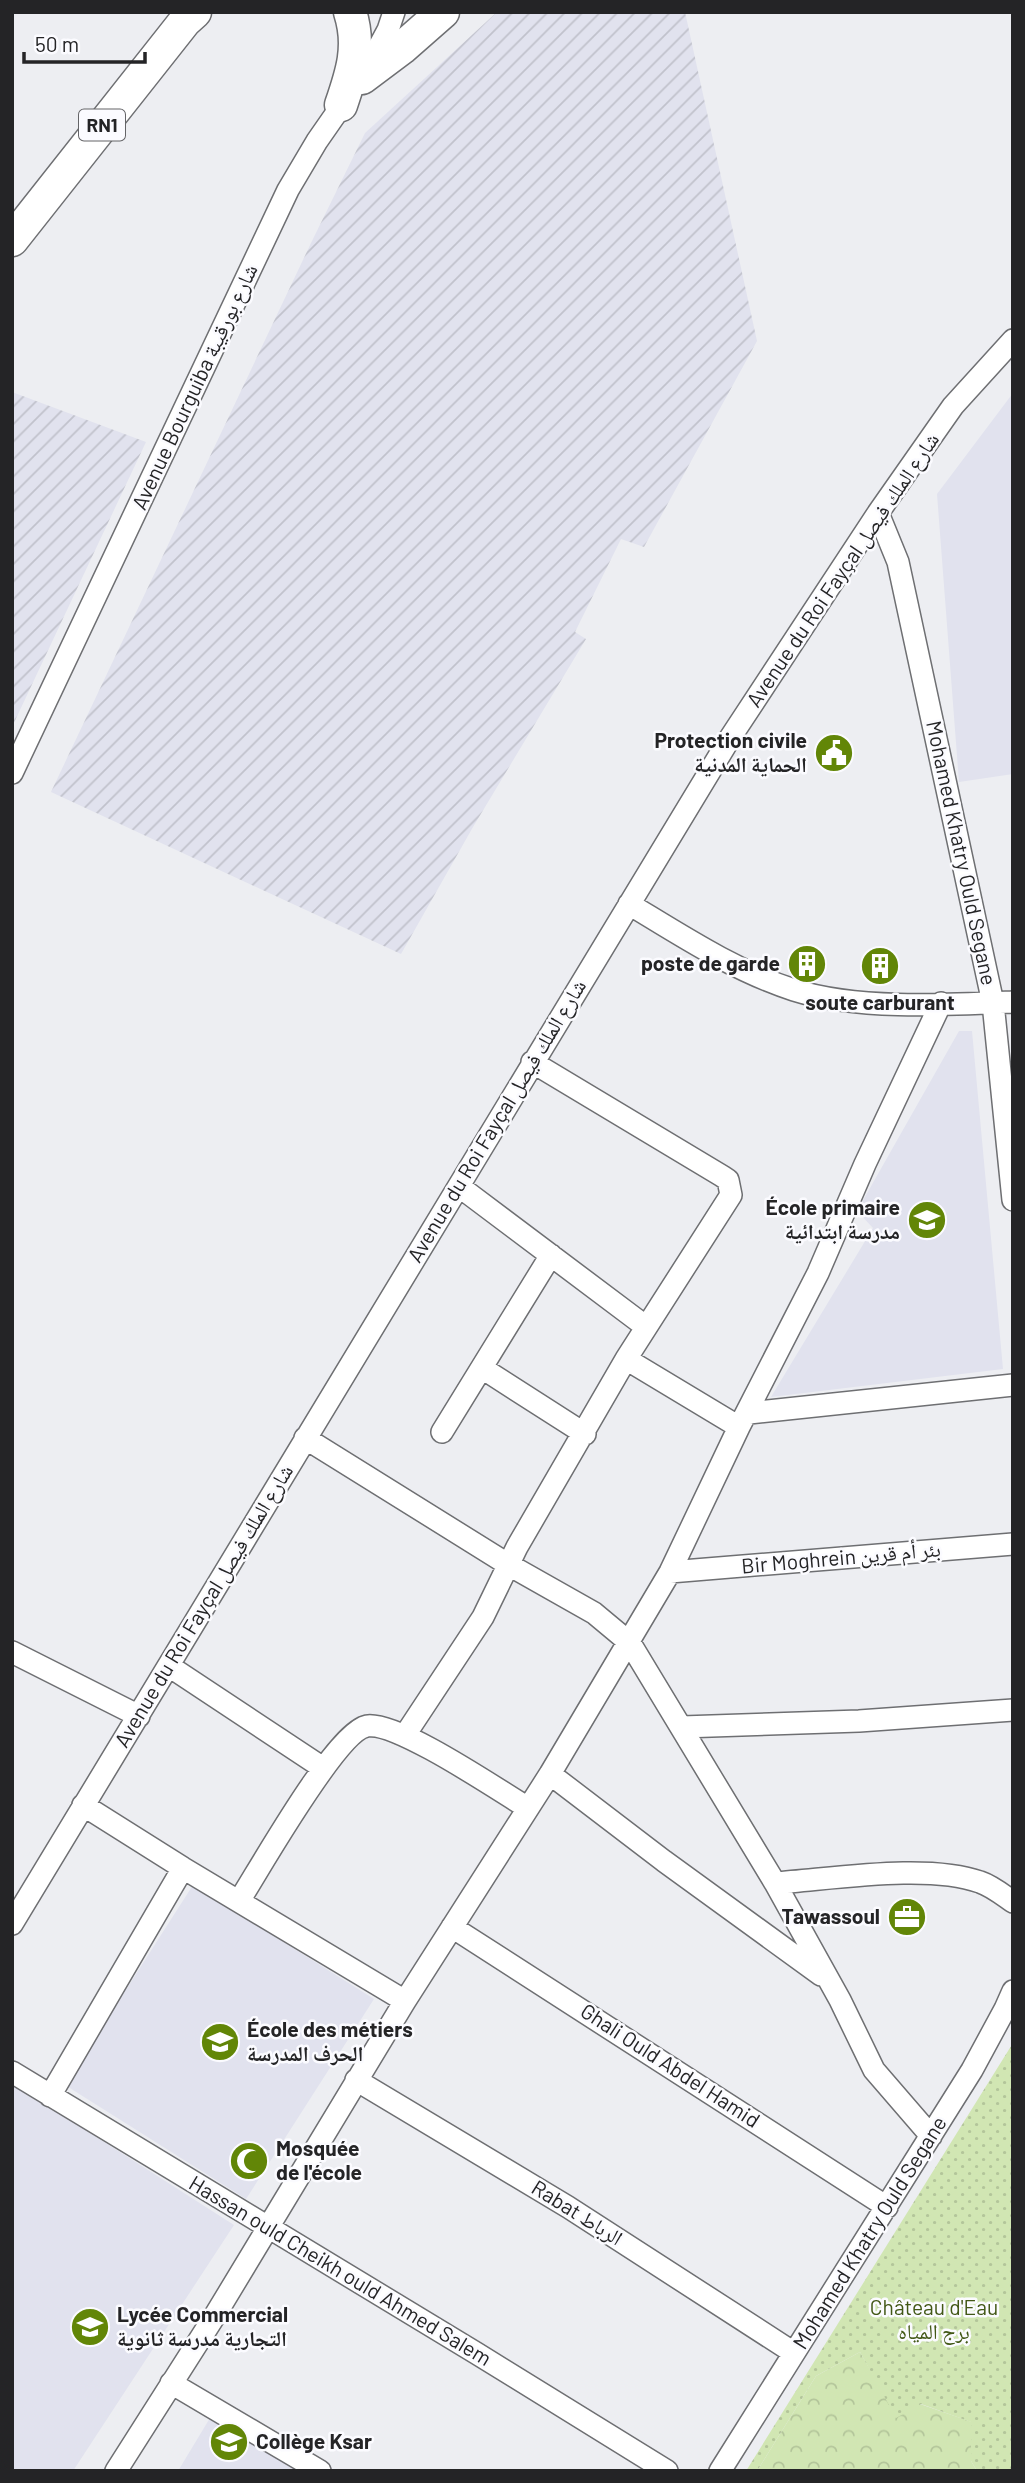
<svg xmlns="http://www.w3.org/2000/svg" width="1025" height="2483" font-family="Barlow,'Noto Naskh Arabic',sans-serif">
  <defs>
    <pattern id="industrial-furrows" width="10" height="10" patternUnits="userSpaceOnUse" patternTransform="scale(1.75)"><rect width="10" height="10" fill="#e1e2ee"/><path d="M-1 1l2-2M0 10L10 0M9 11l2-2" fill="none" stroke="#c1c2cc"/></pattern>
    <pattern id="forest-crowns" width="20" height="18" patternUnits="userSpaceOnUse" patternTransform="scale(1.75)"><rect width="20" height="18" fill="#d1e6b3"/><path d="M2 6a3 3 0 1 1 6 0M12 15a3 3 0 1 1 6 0" fill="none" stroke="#b3c59a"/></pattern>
    <pattern id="park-dots" width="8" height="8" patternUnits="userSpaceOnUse" patternTransform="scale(1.75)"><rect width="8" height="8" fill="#d1e6b3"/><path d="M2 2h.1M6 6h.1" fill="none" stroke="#b3c59a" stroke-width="1.8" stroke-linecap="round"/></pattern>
  </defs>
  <rect width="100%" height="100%" fill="#edeef2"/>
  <path fill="#e1e2ee" d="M1013 393V774L959 782 937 494Z
    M959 1031H972L1003 1369 771 1397 873 1228 857 1211Z
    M193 1885 374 1999 246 2199 65 2085Z
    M12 2083 234 2225 73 2471H12Z
    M213 2413 311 2471H178Z"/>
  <path fill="url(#industrial-furrows)" d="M497 12H685L757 341 644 547 621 539 575 632 586 639 473 827 401 954 51 792 311 243 365 133Z
    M12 392 146 442 12 727Z"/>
  <path fill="url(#forest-crowns)" d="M860 2352 876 2380 920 2404 972 2422 971 2461 977 2471H757L816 2376Z"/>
  <path fill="url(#park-dots)" d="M1013 2043V2471H977L971 2461V2422L921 2404 896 2418 860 2352 816 2376 757 2471H746Z"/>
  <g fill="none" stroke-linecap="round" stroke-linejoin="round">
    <g stroke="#6e6f72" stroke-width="24">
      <path id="minor" d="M367 69 388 30 394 12
        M878 513 898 562 993 1003 1013 1200
        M12 773 288 190 317 141 349 95
        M629 904C682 936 735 971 794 990 857 1010 947 1005 1013 1002
        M460 1187 645 1326
        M626 1359 739 1427
        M482 1368 585 1434
        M749 1413 1013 1385
        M442 1432 551 1255
        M305 1438 509 1565 594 1613 630 1643 775 1883 840 2000 874 2070 931 2136
        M670 1572 1013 1544
        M12 1652 139 1716
        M169 1666 323 1768
        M682 1727 859 1721 1013 1710
        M405 1735 483 1617 517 1547 626 1359 731 1195 728 1180 722 1176 532 1062
        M550 1774 664 1861 821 1975
        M83 1805 183 1868 405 2001
        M775 1883C833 1879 927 1863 980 1882 992 1886 1003 1895 1013 1902
        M239 1901C259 1870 336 1732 367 1726 397 1721 498 1790 528 1808
        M12 1924 730 738 878 513 953 406 1013 340
        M452 1927 887 2207
        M12 2072 476 2353 667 2471
        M356 2080 568 2207 794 2353
        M50 2096 183 1868
        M171 2383 320 2471
        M116 2471 214 2317 405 2001 550 1774 670 1572 739 1427 818 1273 865 1164 941 1003
        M720 2471 972 2070 1005 2009 1013 1991"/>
    </g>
    <g stroke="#6e6f72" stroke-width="35">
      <path id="highway" d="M362 78 402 48 443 12
        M341 105C352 73 361 46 350 12
        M12 240 185 21 195 12"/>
    </g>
    <use href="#minor" stroke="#fff" stroke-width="21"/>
    <use href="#highway" stroke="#fff" stroke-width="32"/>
  </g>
  <defs>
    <g id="civic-disc" transform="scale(2.0125)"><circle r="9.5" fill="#628607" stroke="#fbfbff"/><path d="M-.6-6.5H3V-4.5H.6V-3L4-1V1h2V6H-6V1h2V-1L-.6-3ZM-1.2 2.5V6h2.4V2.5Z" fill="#fff"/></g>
    <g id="building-disc" transform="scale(2.0125)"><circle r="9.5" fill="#628607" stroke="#fbfbff"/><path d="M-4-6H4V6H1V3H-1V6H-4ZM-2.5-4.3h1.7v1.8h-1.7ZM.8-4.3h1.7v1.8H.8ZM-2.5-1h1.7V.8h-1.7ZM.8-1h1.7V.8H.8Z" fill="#fff"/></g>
    <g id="school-disc" transform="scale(2.0125)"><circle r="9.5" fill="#628607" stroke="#fbfbff"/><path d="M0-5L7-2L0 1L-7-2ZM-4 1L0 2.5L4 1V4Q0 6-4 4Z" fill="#fff"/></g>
    <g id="office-disc" transform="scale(2.0125)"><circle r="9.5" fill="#628607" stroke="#fbfbff"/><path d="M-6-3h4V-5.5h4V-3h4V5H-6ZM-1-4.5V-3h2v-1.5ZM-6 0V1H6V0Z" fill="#fff"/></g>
    <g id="university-disc" transform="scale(2.0125)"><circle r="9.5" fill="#628607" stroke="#fbfbff"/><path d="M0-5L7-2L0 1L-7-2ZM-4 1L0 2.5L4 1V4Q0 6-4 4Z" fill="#fff"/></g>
    <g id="mosque-disc" transform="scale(2.0125)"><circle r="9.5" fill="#628607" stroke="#fbfbff"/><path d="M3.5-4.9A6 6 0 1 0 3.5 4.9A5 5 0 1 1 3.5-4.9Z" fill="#fff"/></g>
  </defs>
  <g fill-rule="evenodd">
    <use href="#civic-disc" x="834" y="753"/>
    <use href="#building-disc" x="807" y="964"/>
    <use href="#building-disc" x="880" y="966"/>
    <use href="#school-disc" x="927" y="1220"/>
    <use href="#office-disc" x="907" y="1917"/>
    <use href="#university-disc" x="220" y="2042"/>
    <use href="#mosque-disc" x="249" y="2161"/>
    <use href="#school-disc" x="90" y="2327"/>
    <use href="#school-disc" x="229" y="2442"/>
  </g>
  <g text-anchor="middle" stroke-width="5" stroke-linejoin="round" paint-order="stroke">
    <rect fill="#fbfbff" stroke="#646467" stroke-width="2" x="79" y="109.5" width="46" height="31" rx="5"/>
    <g font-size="19" font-weight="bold" fill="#242426">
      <text x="102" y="132">RN1</text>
    </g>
    <g font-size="21" fill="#242426" stroke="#fbfbff">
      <text transform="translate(195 387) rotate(-65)" y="7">Avenue Bourguiba شارع بورقيبة</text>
      <text transform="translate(843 570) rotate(-56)" y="7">Avenue du Roi Fayçal شارع الملك فيصل</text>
      <text transform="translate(961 853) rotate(78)" y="7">Mohamed Khatry Ould Segane</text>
      <text transform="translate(497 1121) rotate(-59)" y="7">Avenue du Roi Fayçal شارع الملك فيصل</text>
      <text transform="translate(841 1558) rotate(-5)" y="7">Bir Moghrein بئر أم قرين</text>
      <text transform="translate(204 1606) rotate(-59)" y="7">Avenue du Roi Fayçal شارع الملك فيصل</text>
      <text transform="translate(670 2066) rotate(33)" y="7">Ghali Ould Abdel Hamid</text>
      <text transform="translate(577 2213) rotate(32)" y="7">Rabat الرباط</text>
      <text transform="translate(870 2233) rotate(-58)" y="7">Mohamed Khatry Ould Segane</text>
      <text transform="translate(340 2271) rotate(31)" y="7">Hassan ould Cheikh ould Ahmed Salem</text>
    </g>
    <g font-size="21" font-weight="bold" fill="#242426" stroke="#fbfbff" text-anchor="end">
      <text x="807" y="748">Protection civile<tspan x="807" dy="24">الحماية المدنية</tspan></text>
      <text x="780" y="971">poste de garde</text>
      <text x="880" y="1010" text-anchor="middle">soute carburant</text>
      <text x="900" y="1215">École primaire<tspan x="900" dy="24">مدرسة ابتدائية</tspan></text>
      <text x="880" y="1924">Tawassoul</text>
      <text x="247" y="2037" text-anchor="start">École des métiers<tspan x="247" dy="24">الحرف المدرسة</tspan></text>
      <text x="276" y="2156" text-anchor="start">Mosquée<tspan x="276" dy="24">de l'école</tspan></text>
      <text x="117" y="2322" text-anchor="start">Lycée Commercial<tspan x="117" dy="24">التجارية مدرسة ثانوية</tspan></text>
      <text x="256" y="2449" text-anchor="start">Collège Ksar</text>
    </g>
    <g font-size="21" fill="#425816" stroke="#fbfbff">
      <text x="934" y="2315">Château d'Eau<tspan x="934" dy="24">برج المياه</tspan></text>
    </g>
  </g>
  <rect width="1025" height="2483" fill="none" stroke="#242426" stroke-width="28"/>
  <path d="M24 52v10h121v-10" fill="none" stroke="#242426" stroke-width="3.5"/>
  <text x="35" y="52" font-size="21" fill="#242426" stroke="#fbfbff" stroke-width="5" paint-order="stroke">50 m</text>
</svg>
